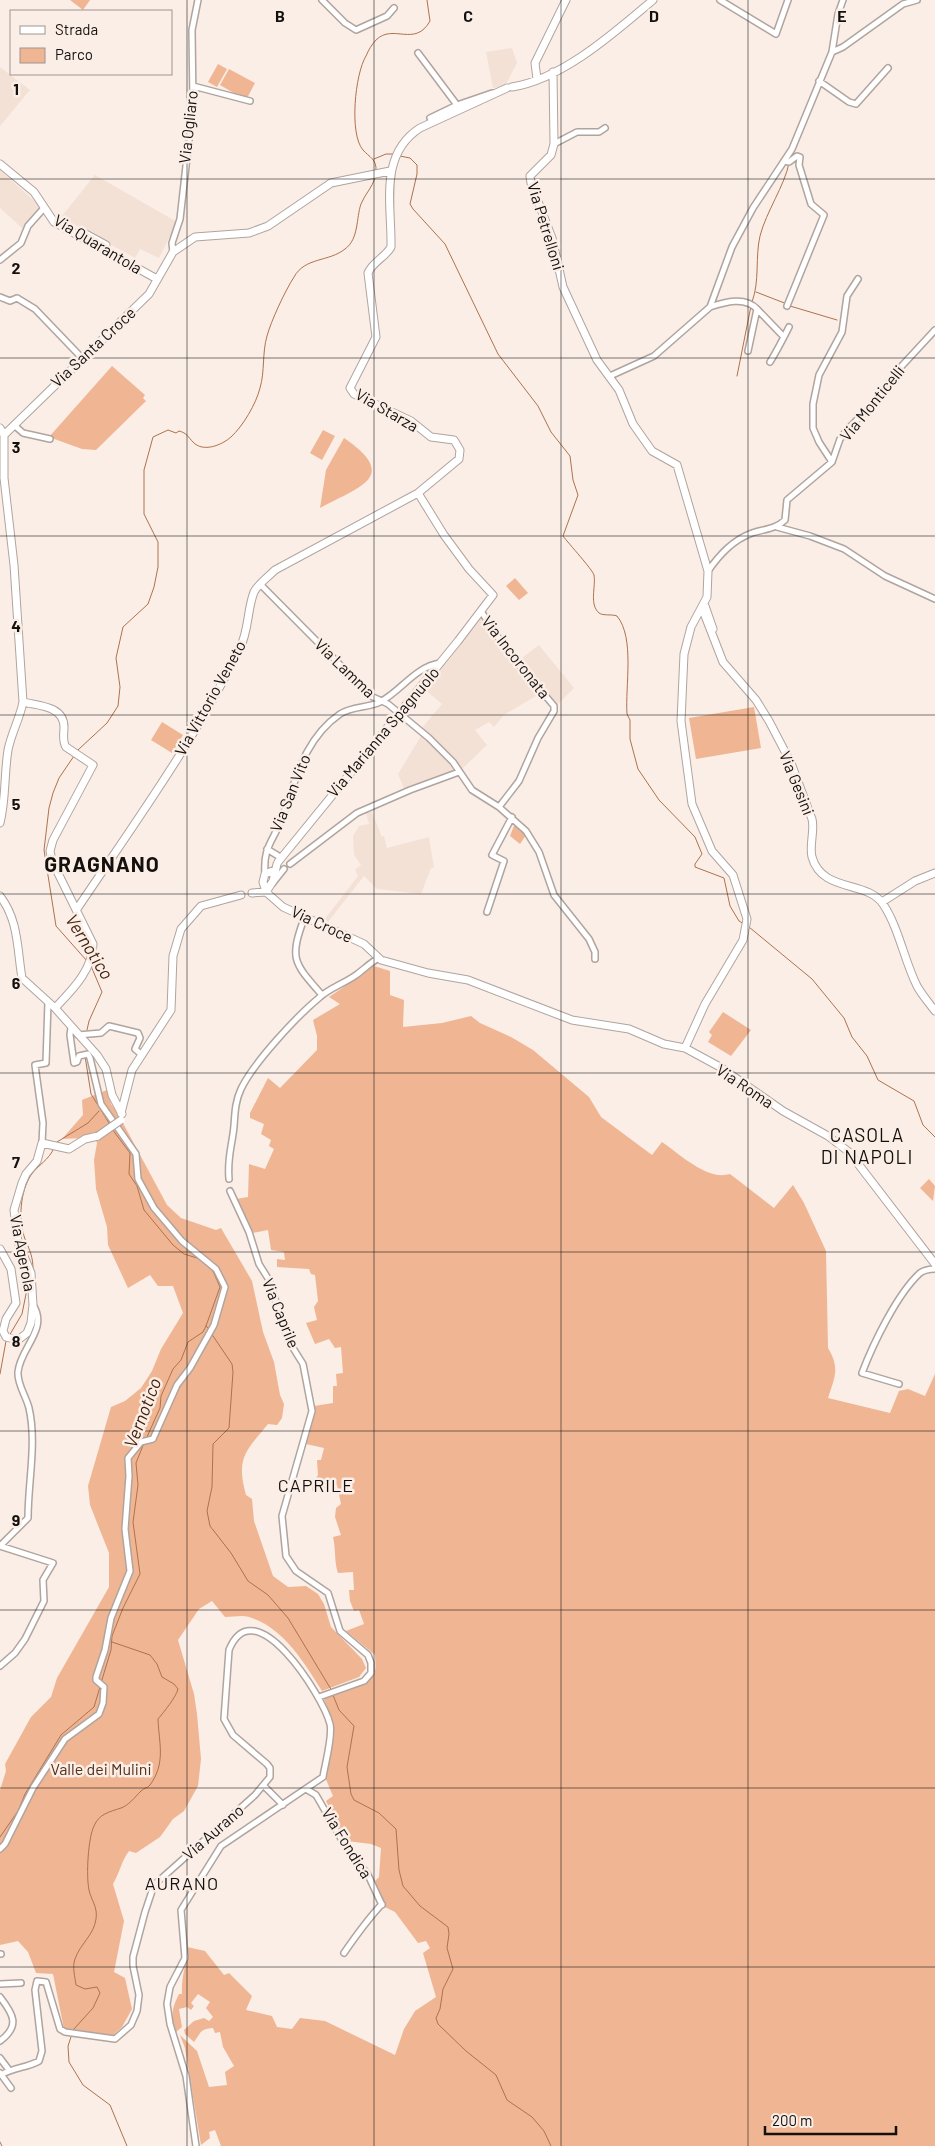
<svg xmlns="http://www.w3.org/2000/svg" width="935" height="2146" font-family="Barlow,sans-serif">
  <rect width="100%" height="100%" fill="#faeee7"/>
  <path fill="#f4e1d6" d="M512 48 517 63 505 86 493 88 486 52Z
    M0 67 30 90 0 126Z
    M0 170 41 207 28 220 23 229 0 208Z
    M95 175 177 222 159 258 140 249 135 258 61 217Z
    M479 617 541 693 504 715 494 727 489 722 475 730 487 745 461 770 443 748 421 729 442 704 424 689 455 652Z
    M539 645 574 688 557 705 519 660Z
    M421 736 443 755 453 770 450 773 405 791 398 774Z
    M372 812 382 837 384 836 387 848 429 837 434 868H431L421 894 377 889 364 876 328 922 324 920 358 876 355 870 361 865 354 855 353 836 359 826 369 824 366 813Z"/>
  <path fill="#f0b593" d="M70 0H90L83 10Z
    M218 64 227 69 217 87 208 82Z
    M229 69 255 83 246 100 220 85Z
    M112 366 145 395 143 398 146 401 96 450 82 449 49 437Z
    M323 430 335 436 322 460 310 453Z
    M344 438C401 477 359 487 320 508L326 470Z
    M515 578 528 593 519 600 506 586Z
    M754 707 761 748 696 759 689 718Z
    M162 722 183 735 172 753 151 740Z
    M515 823 526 835 520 844 510 836Z
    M374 966 390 971V995L404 1000 403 1027 442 1023 471 1016 480 1023 511 1037 533 1050 589 1097 601 1117 652 1155 662 1142C680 1154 707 1181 730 1174L774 1208 793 1185 804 1203 826 1251 828 1348C840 1368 835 1377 828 1398L890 1413 899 1391 908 1389 925 1396 935 1374V2146H221L215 2130 209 2132 210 2138 201 2145 185 2048 180 2035 197 2051 209 2087 227 2085 225 2072 234 2066 223 2047 220 2032 215 2033 213 2028C199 2029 201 2033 194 2042L185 2034 184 2030 194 2021 204 2018 209 2021 213 2017 206 2008 210 2002 198 1994 191 2003 194 2006 191 2010 187 2007 179 2009 182 2027 176 2032C170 2016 172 2008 179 1994H182C181 1976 187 1965 187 1947L205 1951 224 1975 229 1973 252 1996 246 2010 272 2016 277 2027 292 2029 300 2018 325 2021 395 2055 404 2029 415 2011 436 1997 423 1953 430 1948 426 1941 418 1943 395 1912 385 1907 375 1881 379 1877 381 1848 371 1844 347 1841 326 1801 333 1796 325 1777 334 1724 324 1699C338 1693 364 1688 373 1675 377 1669 375 1662 375 1655L346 1631 364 1624 359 1610 354 1611 350 1601 349 1590H354L353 1572 338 1573C334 1561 336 1550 333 1537L341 1535 335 1517 336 1508 341 1504 337 1485 312 1491V1485L318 1475 317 1460H321L324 1448 306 1444 314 1406 333 1403V1386H337L336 1374 343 1373 341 1347 335 1348 329 1339 315 1344 306 1323 317 1320 314 1307 318 1301 315 1275 311 1274 309 1269 277 1267V1259L285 1260 284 1252 271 1250 268 1230 252 1233 236 1199 248 1197 249 1164 265 1169 274 1149 269 1146 271 1140 261 1134 264 1124 250 1118V1113L268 1078 280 1088 317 1050V1036L313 1020 340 1004 329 997Z
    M723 1012 751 1030 731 1056 708 1042 712 1035 709 1032Z
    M107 1090 111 1104 117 1112 167 1205 181 1218 216 1230 221 1228 252 1281 263 1332 274 1362 280 1395 284 1404 282 1418 277 1425 268 1424C245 1452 236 1458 246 1495L252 1499 254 1521 273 1576 288 1587 306 1586 318 1594 324 1604 331 1627 362 1659 366 1668 359 1677 322 1691C304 1662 283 1627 249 1617 242 1615 233 1617 225 1617L212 1601 199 1609 178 1640 194 1694 197 1714 201 1759 198 1786 184 1811 173 1819 160 1837 136 1853 129 1851C121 1862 120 1872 113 1884L124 1921 114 1972 125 1978 132 2009 122 2027 112 2036 64 2029 53 1974 36 1973 28 1952 18 1941 0 1945V1790L6 1771 5 1764 31 1717 51 1697 57 1678 109 1587V1553L90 1505 88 1486 111 1407 125 1401 141 1388 152 1371 161 1349 183 1313 173 1286H158L150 1275 128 1288 108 1245 107 1227 96 1189 94 1160 97 1143 94 1132 83 1138 62 1139 83 1115 82 1100Z
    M929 1179 935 1186 933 1201 920 1188Z"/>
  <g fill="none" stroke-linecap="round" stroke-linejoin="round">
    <path stroke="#b0724c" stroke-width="1" d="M400 156 410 158 417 165V174L410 204 413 209 445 244 498 354 538 406 551 432 570 456 573 480 578 495 563 536C569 544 592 569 594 575 596 587 589 604 599 613 603 616 612 614 617 616 635 638 625 686 627 714L630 720V739L638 769 659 800 695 837 702 854 695 864V867L724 878 730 906 739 921 744 924
      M374 159 386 154H393
      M376 171C377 159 369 157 363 150 349 134 355 74 366 56 368 51 372 44 376 40 393 23 415 48 430 21L427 0
      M756 292 787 304
      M752 302C760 281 755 257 760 236 766 212 785 185 789 163
      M790 306 837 320
      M737 376 751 306
      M78 750 107 723 118 706 120 687 116 658 123 627 148 604 154 587 158 567V542L144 514V470L153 437 168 430 176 433 179 431C187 433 188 437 193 442 203 453 222 445 231 437 243 426 256 404 260 388 265 371 262 353 267 336 271 321 285 291 294 277 305 257 329 262 345 249 359 239 356 218 361 204 365 194 372 188 375 178
      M74 756 59 778 53 793 49 808 44 850 56 926 87 961
      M749 927 812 979 844 1018 852 1037 867 1056 878 1080 914 1101 923 1125 935 1137
      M87 1030 89 1021 102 992 91 966
      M85 1056 91 1094 109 1123
      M112 1129 130 1153 129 1174 137 1186 144 1210 173 1245 184 1254 197 1258 209 1266
      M57 1142 88 1123 99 1111
      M33 1269C33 1257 30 1251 25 1239 18 1220 20 1192 31 1175 38 1165 49 1160 54 1148
      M206 1326 209 1329
      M211 1333 232 1364 233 1372 229 1428 213 1444 212 1487 207 1511 210 1526 231 1553 248 1581 268 1595 288 1618 332 1691
      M9 1336 22 1314 28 1284
      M0 1374 6 1341
      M146 1439 160 1408 161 1396 173 1369 181 1360 188 1342 203 1332 206 1326 220 1287 212 1269
      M101 1683 111 1650 112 1636 123 1608 140 1574 133 1522 138 1485 136 1463 144 1443
      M333 1695 339 1710 354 1726 347 1767 351 1794 354 1800 379 1813 396 1829 399 1870 403 1886 420 1906 448 1927 449 1934 447 1948 453 1969 443 1989 440 2009 436 2018 438 2024 466 2051 496 2075 507 2100 532 2117 544 2131 551 2146
      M0 1837 18 1811 25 1794 61 1735 94 1707 100 1687
      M73 2030 93 2008 100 1993 97 1987 85 1989 76 1985C75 1977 72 1967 75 1959 80 1944 94 1935 96 1919 98 1907 91 1900 89 1890 86 1876 88 1838 94 1826 99 1814 109 1812 121 1808 128 1806 135 1797 141 1791 144 1788 148 1788 150 1785 166 1763 159 1744 158 1719 164 1712 176 1697 178 1689L174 1684 162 1677 157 1664 150 1655 112 1642
      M72 2034 68 2046 69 2062 83 2085 110 2105 127 2146
      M0 2142 2 2146"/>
    <g stroke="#b0a49e" stroke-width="8">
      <path id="minor" d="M322 0 345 23 356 30 387 16 394 8
        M720 0 776 34 788 0
        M832 52 843 47 903 4 917 0
        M418 53 457 105 492 93
        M819 81 849 102 856 104 888 68
        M193 86 250 101
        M430 118 457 105
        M554 144 577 132H599L605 128
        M784 161 789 162 797 156 800 157 799 165 811 204 824 215 787 306
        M173 252 172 243 180 219 193 104 192 30 198 0
        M0 260 21 243 28 226 44 208
        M0 297 10 301 17 298 35 309 82 358
        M710 307C725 302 745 296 757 309L748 351
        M757 309 783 336
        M770 362C778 349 783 339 789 327
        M610 376 654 356 710 307 732 247 753 208 792 149 832 52 838 14 843 0
        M14 425 23 433 50 439
        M832 462 819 442 813 428V404L819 375 842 332 847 296 858 279
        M777 527 810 536 844 549 885 576 935 599
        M708 571C720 554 733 540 752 533 764 529 776 529 785 520L787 500 832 462 840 439 846 431 880 396 898 370 935 330
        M260 584 371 696 388 704 429 738 453 762 472 790 499 807 526 831 539 852 554 895 589 939 595 952V959
        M481 611 505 648 554 706V711L538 738 519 781 499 807
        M267 849 280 857
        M290 864 357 813 410 790 459 772
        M265 874C263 846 273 842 282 818 296 779 304 739 340 714 352 706 368 708 380 702 401 691 415 667 440 663
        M272 884 284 869
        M487 912 504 861 492 855 512 817
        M305 916C289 959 293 962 322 995
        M78 1035 101 1033 109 1026 138 1033 140 1038 135 1049 142 1055
        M42 1143 43 1123 35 1065 46 1063 48 1002
        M229 1179C227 1157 232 1147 234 1126 235 1113 235 1102 241 1089 254 1062 297 1016 320 997 330 988 345 983 356 975 363 970 369 964 377 959
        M230 1191 249 1232 259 1264 269 1280 288 1340 303 1364 312 1411 282 1516 286 1556 296 1571 328 1593 340 1631 368 1655 371 1663V1673L364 1681 319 1697
        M899 1384 862 1373C873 1344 897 1294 920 1273 924 1270 930 1269 935 1269
        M0 1546 28 1518C28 1482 37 1443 29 1408 26 1396 17 1384 18 1372 20 1348 49 1329 33 1305
        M0 1546 53 1563 43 1580 44 1601 25 1639 15 1653 0 1666
        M264 1786 283 1805
        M306 1789 316 1795 343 1842 368 1875 382 1905
        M0 1849 5 1844 33 1788 65 1739 99 1714 103 1703 104 1687 96 1680V1677L105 1650 111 1618 130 1571 125 1529 129 1476 128 1458 141 1442 153 1439 177 1385 190 1368 214 1325 225 1287 216 1269 182 1241 154 1208 138 1179 136 1154 101 1104 90 1058 88 1054 79 1056 77 1062 74 1063 70 1035 71 1028
        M344 1953C355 1937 368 1919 382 1904
        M0 1954H1
        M0 1984 21 1983
        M0 1997C14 2015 20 2026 0 2041
        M0 2058 9 2070
        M0 2073 11 2088
        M1 2075C14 2067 27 2068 39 2061L42 2051 35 1990 37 1981 46 1982 60 2029 65 2032 115 2039 131 2025 137 2011 139 1995 133 1966V1957L145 1912 154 1885 255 1795 270 1777V1768L267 1764 233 1735 224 1719 229 1650C254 1587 323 1696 330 1724 333 1736 325 1764 323 1777L221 1846 181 1910 185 1958 170 1987 167 2004 170 2024 186 2076 196 2146"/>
    </g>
    <g stroke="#b0a49e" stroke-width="9">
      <path id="tertiary" d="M553 72 554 144 551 155 530 176 531 183 552 238 563 287 597 360 619 390 633 424 652 451 677 465 708 571 707 597 691 627 684 654 681 721 692 804 712 851 733 875 747 919 743 940 705 1004 685 1048
        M537 79 535 63 566 0
        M512 87C563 79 615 32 653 0
        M0 164 34 192 54 222 157 279
        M82 232 106 245
        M0 428 4 435V478L14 565 23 702C20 718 11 734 8 750 4 775 6 799 0 823
        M4 435 149 294 173 252 195 237 249 233 268 226 331 183 390 171
        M705 606 713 629
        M702 608 723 662 756 700 769 721 791 763 812 819C815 831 809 844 812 857 822 893 867 880 883 904 899 928 904 960 917 986 922 995 929 1003 935 1011
        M23 702C39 706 64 706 64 727 64 734 62 741 66 747L93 765 53 840 50 851 52 861 93 944C93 970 71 991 55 1008
        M278 862 458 641 493 595 469 569 444 535 418 493 459 459 460 450 454 440 431 437 411 421 354 394 350 388 376 337 368 273C373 261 385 258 391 247 392 206 378 155 420 128L507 88
        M275 870 265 874 263 882 266 892 273 881 277 864
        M252 893 266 892 283 907 364 944 381 960 428 973 468 980 572 1020 629 1029 664 1044 685 1048 720 1067 783 1111 828 1136 849 1152 935 1264
        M0 896C19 921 17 949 22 978L55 1008 97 1055 106 1069 112 1095 122 1114
        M882 902 915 881 935 873
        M77 909C134 824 195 740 240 648 249 630 247 610 254 592 259 583 268 577 275 570L418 493
        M121 1113 132 1070 171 1010 173 956 181 929 201 906 241 895
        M0 1249 11 1269 16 1303 6 1319 3 1331 6 1337 18 1340 27 1333 31 1323 33 1305 31 1273 18 1242 14 1210 22 1183 26 1174 37 1161 42 1143 69 1149 85 1139 98 1136"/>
    </g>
    <use href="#minor" stroke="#fff" stroke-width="5"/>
    <use href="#tertiary" stroke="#fff" stroke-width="7"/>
    <g stroke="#b0a49e" stroke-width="9" stroke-linecap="butt">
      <path id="tertiary-bridge" d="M98 1136 121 1120"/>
    </g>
    <use href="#tertiary-bridge" stroke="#fff" stroke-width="7"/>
  </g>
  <path fill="none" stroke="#14100e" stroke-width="1" stroke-opacity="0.55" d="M187 0V2146M374 0V2146M561 0V2146M748 0V2146M0 179H935M0 358H935M0 536H935M0 715H935M0 894H935M0 1073H935M0 1252H935M0 1431H935M0 1610H935M0 1788H935M0 1967H935"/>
  <g text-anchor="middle" stroke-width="5" stroke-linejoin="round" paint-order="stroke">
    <g font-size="16" fill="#14100e" stroke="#faeee7">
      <text transform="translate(188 127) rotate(-84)" y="6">Via Ogliaro</text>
      <text transform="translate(546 226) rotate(73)" y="6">Via Petrelloni</text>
      <text transform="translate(98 244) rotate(31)" y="6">Via Quarantola</text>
      <text transform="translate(93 347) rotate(-43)" y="6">Via Santa Croce</text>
      <text transform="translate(872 403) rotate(-51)" y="6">Via Monticelli</text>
      <text transform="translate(387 410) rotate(30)" y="6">Via Starza</text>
      <text transform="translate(516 657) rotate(52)" y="6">Via Incoronata</text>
      <text transform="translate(345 668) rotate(44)" y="6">Via Lamma</text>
      <text transform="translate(210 698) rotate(-61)" y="6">Via Vittorio Veneto</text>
      <text transform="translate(383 732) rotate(-50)" y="6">Via Marianna Spagnuolo</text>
      <text transform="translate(797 783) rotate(68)" y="6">Via Gesini</text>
      <text transform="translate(290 793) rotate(-68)" y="6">Via San Vito</text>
      <text transform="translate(322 924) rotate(25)" y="6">Via Croce</text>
      <text transform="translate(745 1086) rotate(34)" y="6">Via Roma</text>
      <text transform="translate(23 1253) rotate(79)" y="6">Via Agerola</text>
      <text transform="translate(281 1313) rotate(68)" y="6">Via Caprile</text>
      <text transform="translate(213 1832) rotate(-41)" y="6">Via Aurano</text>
      <text transform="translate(347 1843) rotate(58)" y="6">Via Fondica</text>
    </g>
    <g font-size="16" fill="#532f19" stroke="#faeee7">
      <text x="101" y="1775">Valle dei Mulini</text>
    </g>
    <g font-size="18" font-style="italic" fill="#44220b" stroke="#faeee7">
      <text transform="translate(89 947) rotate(58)" y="6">Vernotico</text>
      <text transform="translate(143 1413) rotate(-69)" y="6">Vernotico</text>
    </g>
    <g font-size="18" letter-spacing="1" fill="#14100e" stroke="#faeee7">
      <text x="316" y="1492">CAPRILE</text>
      <text x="182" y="1890">AURANO</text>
    </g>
    <g font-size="19" letter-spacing="1" fill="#14100e" stroke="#faeee7">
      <text x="867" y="1142">CASOLA<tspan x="867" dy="22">DI NAPOLI</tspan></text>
    </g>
    <g font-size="21" font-weight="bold" letter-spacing="1" fill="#14100e" stroke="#faeee7">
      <text x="102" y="872">GRAGNANO</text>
    </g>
  </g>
  <g font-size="16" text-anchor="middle" font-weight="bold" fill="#14100e" stroke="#faeee7" stroke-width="5" stroke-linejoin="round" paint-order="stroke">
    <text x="280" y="22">B</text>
    <text x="468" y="22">C</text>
    <text x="654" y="22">D</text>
    <text x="842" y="22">E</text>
    <text x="16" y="95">1</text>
    <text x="16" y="274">2</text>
    <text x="16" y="453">3</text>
    <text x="16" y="632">4</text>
    <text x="16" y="810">5</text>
    <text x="16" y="989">6</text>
    <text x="16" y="1168">7</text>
    <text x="16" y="1347">8</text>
    <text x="16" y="1526">9</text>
  </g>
  <rect x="10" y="10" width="162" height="65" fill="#faeee7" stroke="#9e9590"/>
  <rect x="20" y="26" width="25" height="8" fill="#ffffff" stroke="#9e9590"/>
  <text x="55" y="35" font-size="15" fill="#14100e">Strada</text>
  <rect x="20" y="48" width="25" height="15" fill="#f0b593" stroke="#9e9590"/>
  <text x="55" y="60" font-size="15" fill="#14100e">Parco</text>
  <path d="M765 2126v8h131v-8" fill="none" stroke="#14100e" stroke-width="2.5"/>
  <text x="772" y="2126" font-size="15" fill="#14100e" stroke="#faeee7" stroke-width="4" paint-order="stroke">200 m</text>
</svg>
